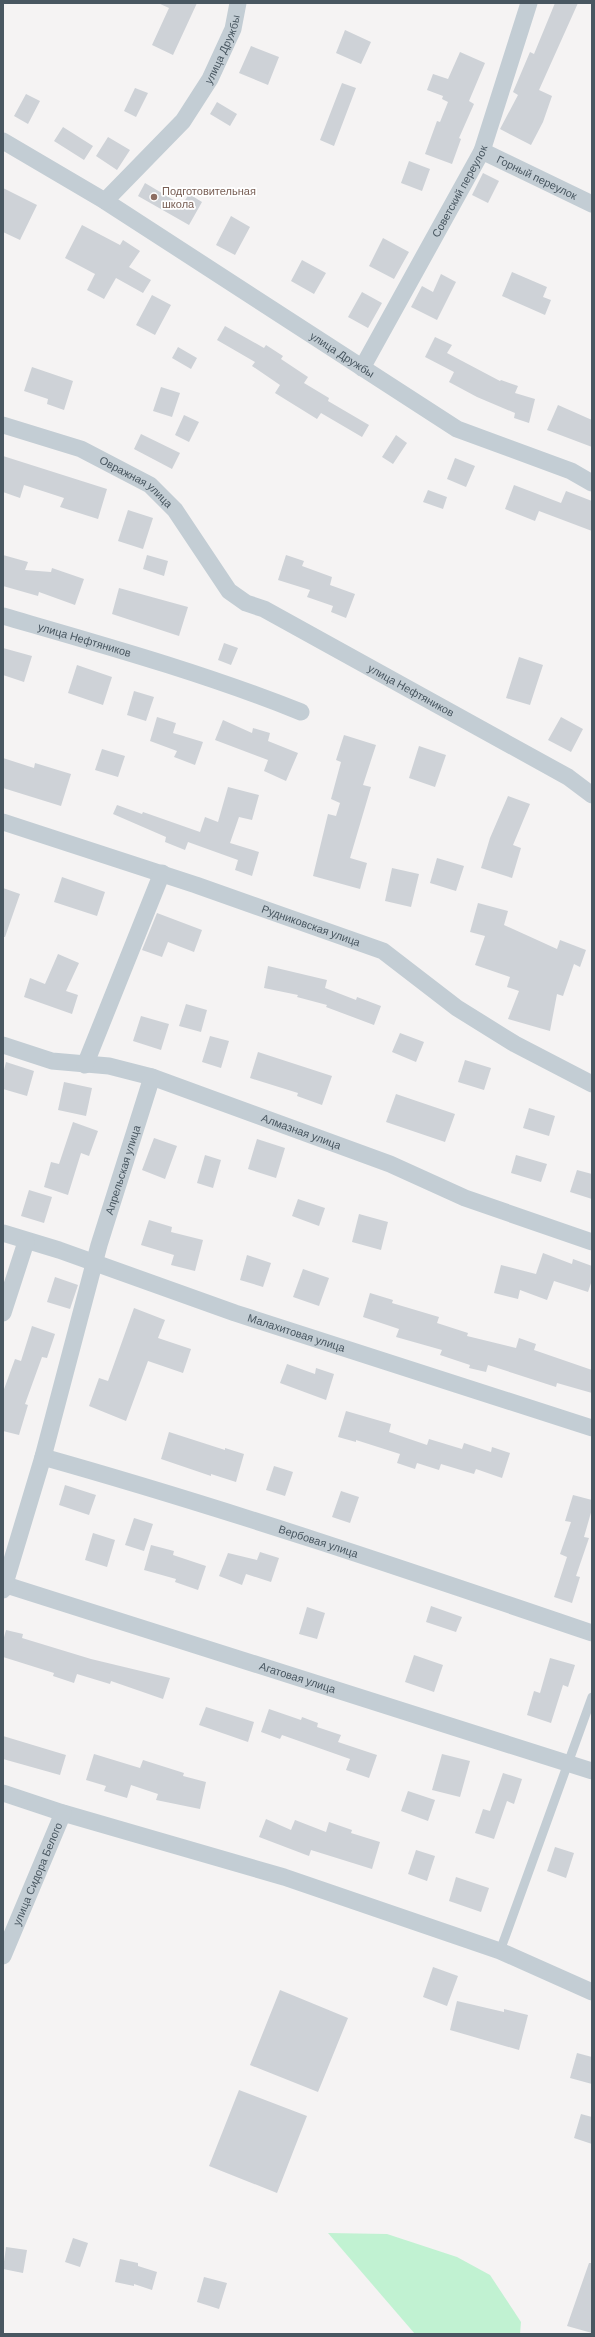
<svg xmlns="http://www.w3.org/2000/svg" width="595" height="2337" font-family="'DM Sans',sans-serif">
  <rect width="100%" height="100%" fill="#f5f3f3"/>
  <path fill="#c1f2d2" d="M328 2233 387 2234 457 2257 490 2275 521 2322 520 2334H415Z"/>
  <path fill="#ced2d7" d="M158 3H197L173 55 152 45 169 8Z
    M555 3H578L539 90 552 96 543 122 531 145 500 129 518 95 513 92 530 52 534 54Z
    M345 30 371 42 361 64 336 53Z
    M251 46 279 57 268 85 239 73Z
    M460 52 485 63 469 101 474 104 459 138 461 139 452 164 425 154 437 121 440 122 448 102 442 99 443 96 427 90 433 74 448 79Z
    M342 83 356 88 334 146 320 140Z
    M135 88 148 93 136 117 124 111Z
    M26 94 40 101 28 124 14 116Z
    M217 102 237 114 230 126 210 114Z
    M63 127 93 146 84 160 54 141Z
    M108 137 130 150 117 170 96 156Z
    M409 161 430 169 422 191 401 183Z
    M483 173 499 181 488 203 472 195Z
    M145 183 182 205 189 194 202 202 189 225 138 196Z
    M3 188 37 205 20 240 3 232Z
    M231 216 250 227 235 255 216 245Z
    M82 225 120 245 123 240 140 251 129 267 151 280 143 293 116 278 104 299 87 290 95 274 65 258Z
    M383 238 409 252 394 279 369 266Z
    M302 260 326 273 314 294 291 281Z
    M512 272 547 287 543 297 551 300 545 315 502 296Z
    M441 274 456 282 437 320 411 307 422 286 433 292Z
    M362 292 382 303 368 328 348 317Z
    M152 295 171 305 155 335 136 325Z
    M225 326 264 348 266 345 283 356 281 359 308 377 304 383 329 398 328 401 369 425 362 437 321 413 317 419 275 393 280 385 252 366 255 362 217 340Z
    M435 337 452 345 447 353 500 381 501 380 518 386 515 393 535 399 529 423 514 418 515 413 477 397 449 382 454 372 425 357Z
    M178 347 197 358 191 369 172 358Z
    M32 367 73 381 64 410 47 404 48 399 24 391Z
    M161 387 180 393 172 417 153 411Z
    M558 405 592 420V447L547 430Z
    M184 415 199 422 189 442 175 435Z
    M141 434 180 453 172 469 134 449Z
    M396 435 407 443 393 464 382 457Z
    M3 456 107 489 98 519 60 507 64 498 24 485 20 498 3 492Z
    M455 458 475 466 466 487 447 479Z
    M514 485 561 503 566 491 592 501V531L539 511 535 521 505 509Z
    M428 490 447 497 443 509 423 502Z
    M128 510 153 518 143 549 118 541Z
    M3 555 28 562 25 570 51 572 52 568 84 579 75 605 39 592 38 596 3 586Z
    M147 555 168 561 164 576 143 569Z
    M286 555 304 561 302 566 332 577 330 585 355 594 346 618 331 612 333 606 307 597 310 590 278 580Z
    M119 588 188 607 179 636 112 614Z
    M224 643 238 648 231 665 218 660Z
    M3 648 32 656 24 682 3 675Z
    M519 657 543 665 530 705 506 698Z
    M77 665 112 677 103 705 68 693Z
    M134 691 154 697 146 721 127 715Z
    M157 717 176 723 173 733 203 742 195 765 174 757 177 751 150 741Z
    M561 717 583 729 571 752 548 740Z
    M223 720 252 733 253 728 270 733 268 741 298 753 286 781 264 771 268 760 215 740Z
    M344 735 376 745 363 785 371 787 350 858 367 863 360 889 313 876 328 814 336 816 340 803 331 799 341 762 336 760Z
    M419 746 446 755 435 787 409 778Z
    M102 749 125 756 118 777 95 770Z
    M3 758 34 768 35 763 71 774 61 806 3 788Z
    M228 787 259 795 252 820 239 817 230 843 259 852 252 876 235 870 238 860 188 842 185 850 165 842 166 837 113 814 117 805 142 814 143 812 200 832 205 817 218 822Z
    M508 796 530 804 513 845 521 848 512 878 481 868 490 838Z
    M437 858 464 866 456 891 430 883Z
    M392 868 419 874 411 907 385 901Z
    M62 877 105 892 97 916 54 902Z
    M3 888 20 894 5 937H3Z
    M478 903 508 911 504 925 557 949 560 940 586 950 580 967 574 964 563 996 557 994 550 1031 508 1019 519 991 507 987 510 977 475 965 485 936 470 932Z
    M157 913 202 930 194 952 168 942 162 957 142 950Z
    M58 954 79 963 66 991 78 995 72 1014 24 997 30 978 45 984Z
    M268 966 327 980 325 988 356 1000 357 997 381 1006 374 1025 326 1007 327 1005 297 997 298 995 264 988Z
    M186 1004 207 1010 201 1032 179 1026Z
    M141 1016 169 1024 161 1050 133 1041Z
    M400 1033 424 1042 416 1062 392 1052Z
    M210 1036 229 1041 221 1068 202 1062Z
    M258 1052 332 1076 322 1105 297 1096 298 1093 250 1078Z
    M465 1060 491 1068 484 1090 458 1082Z
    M6 1062 34 1071 27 1096 3 1089V1074Z
    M64 1082 92 1088 86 1116 58 1110Z
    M396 1094 455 1114 445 1142 386 1122Z
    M529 1108 555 1116 549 1136 523 1128Z
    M73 1122 98 1131 89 1156 81 1153 68 1195 44 1187 51 1162 59 1164Z
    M154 1138 177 1146 165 1179 142 1170Z
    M257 1139 285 1148 276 1178 248 1169Z
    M205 1155 221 1160 213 1188 197 1183Z
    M516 1155 547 1164 541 1182 511 1173Z
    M577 1170 592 1174V1199L570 1192Z
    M29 1190 52 1197 44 1223 21 1216Z
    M298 1199 325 1208 319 1226 292 1216Z
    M359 1214 388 1222 381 1250 352 1242Z
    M149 1220 172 1227 171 1232 203 1240 195 1271 171 1265 174 1255 141 1245Z
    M543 1253 572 1264 573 1259 592 1266V1280L588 1292 554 1281 547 1300 520 1290 518 1299 494 1293 501 1265 536 1274Z
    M247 1255 271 1263 263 1287 240 1280Z
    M303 1269 329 1278 319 1306 293 1297Z
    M55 1277 78 1285 70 1309 47 1302Z
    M370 1293 393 1300 392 1303 439 1317 437 1323 468 1333 467 1336 516 1348 519 1338 536 1344 534 1350 592 1370V1393L557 1383 556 1387 488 1365 486 1372 469 1368 470 1365 440 1355 442 1350 396 1337 399 1329 363 1317Z
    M134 1308 165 1320 158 1338 191 1349 183 1373 148 1361 126 1421 89 1406 99 1378 108 1381Z
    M32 1326 55 1334 47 1358 42 1357 25 1404 28 1405 19 1435 3 1431V1392L15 1359 21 1361Z
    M287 1364 315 1374 316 1368 334 1374 326 1400 280 1383Z
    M346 1411 391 1424 389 1432 427 1445 429 1439 462 1449 464 1443 491 1452 492 1447 510 1453 502 1478 476 1469 474 1474 441 1464 439 1470 417 1463 415 1469 397 1463 400 1454 356 1440V1442L338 1437Z
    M169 1432 225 1450V1448L244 1454 236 1482 211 1474V1476L161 1459Z
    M274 1466 293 1472 285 1496 266 1490Z
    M65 1485 96 1495 89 1515 59 1505Z
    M341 1491 359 1497 350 1523 332 1517Z
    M573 1495 592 1500V1509L584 1537 589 1538 576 1576 580 1577 572 1603 554 1597 567 1557 560 1554 571 1522 565 1521Z
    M134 1518 153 1524 144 1551 125 1545Z
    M93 1533 115 1540 107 1567 85 1560Z
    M151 1545 174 1551 173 1555 206 1566 198 1590 175 1582 176 1579 144 1570Z
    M260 1552 279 1558 271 1582 246 1574 242 1585 219 1576 228 1553 257 1560Z
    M431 1606 462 1617 456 1632 426 1622Z
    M307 1607 325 1613 317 1639 299 1634Z
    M6 1630 23 1634 22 1638 91 1659 170 1678 163 1699 111 1681 110 1684 77 1674 74 1683 53 1676 54 1673 3 1657V1641Z
    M414 1655 443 1665 434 1692 405 1682Z
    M550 1658 575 1665 568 1687 563 1685 551 1723 527 1715 534 1691 540 1693Z
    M206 1707 254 1722 248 1742 199 1725Z
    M269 1709 301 1720 302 1717 318 1723 317 1727 341 1735 338 1742 377 1755 369 1778 346 1770 350 1759 282 1735 280 1739 261 1732Z
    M3 1736 66 1755 60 1775 3 1759Z
    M94 1754 140 1768 143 1760 184 1773 183 1776 206 1782 200 1809 156 1800 158 1794 131 1785 127 1798 104 1791 106 1786 86 1780Z
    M442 1754 470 1761 460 1797 432 1790Z
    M503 1773 522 1779 514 1804 507 1801 494 1839 475 1833 483 1809 490 1811Z
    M408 1791 435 1800 428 1821 401 1811Z
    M266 1819 291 1830 295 1820 326 1832 329 1822 352 1830 351 1833 380 1842 372 1869 311 1850 309 1856 259 1837Z
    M555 1847 574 1853 566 1878 547 1871Z
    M416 1850 435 1856 427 1881 408 1874Z
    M456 1877 489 1888 481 1912 449 1901Z
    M433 1967 458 1976 447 2006 423 1997Z
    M280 1990 348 2018 318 2092 250 2065Z
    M457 2001 504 2012V2009L528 2015 519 2050 450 2030Z
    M577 2053 592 2057V2084L570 2078Z
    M239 2090 307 2116 277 2193 209 2166Z
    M581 2114 592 2117V2144L574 2138Z
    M73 2238 88 2243 80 2267 65 2262Z
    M6 2247 27 2250 23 2273 3 2269Z
    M120 2259 138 2263V2266L157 2272 152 2290 134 2284V2286L115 2282Z
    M589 2263H592V2333L567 2326Z
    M204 2277 227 2283 219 2309 197 2302Z"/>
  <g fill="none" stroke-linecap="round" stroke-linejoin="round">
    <path stroke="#c3cdd4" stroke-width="9" d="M500 1951 592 1697"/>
    <g stroke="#c3cdd4" stroke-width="17">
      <path id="s1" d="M3 141 105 201 457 429 571 471 592 483"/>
      <path id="s2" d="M482 151 592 204"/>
      <path id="s3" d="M105 201 183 121 210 79 233 29 238 3"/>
      <path id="s4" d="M362 368 482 151 529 3"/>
      <path id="s5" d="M3 425 81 449 150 485 175 510 229 591 246 603 264 609 568 777 592 795"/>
      <path id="s6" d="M3 616C103 645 204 673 301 712"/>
      <path id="s7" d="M3 822 196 885 383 951 457 1008 515 1044 592 1084"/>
      <path id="s8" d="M3 1045 52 1061 109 1066 152 1077 390 1164 465 1198 592 1242"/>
      <path d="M85 1065 162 873"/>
      <path id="s9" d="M3 1233 59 1250 235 1313 592 1428"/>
      <path d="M3 1313 26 1242"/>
      <path id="s10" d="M43 1457C228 1509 410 1571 592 1633"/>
      <path id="s11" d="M3 1584 592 1771"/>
      <path id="s12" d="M3 1590 43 1457 99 1245 152 1077"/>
      <path d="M3 1793 63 1813 284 1877 500 1951 592 1992"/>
      <path id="s13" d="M3 1956 63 1813"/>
    </g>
  </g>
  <circle fill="#8d6e63" stroke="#fff" stroke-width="1.5" cx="154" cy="197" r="4"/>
  <g text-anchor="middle" stroke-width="3.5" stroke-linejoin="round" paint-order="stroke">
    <g font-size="11" fill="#495761" stroke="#fff">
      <text dy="4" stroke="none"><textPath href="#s3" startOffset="194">улица Дружбы</textPath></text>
      <text dy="4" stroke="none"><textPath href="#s2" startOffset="61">Горный переулок</textPath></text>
      <text dy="4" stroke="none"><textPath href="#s4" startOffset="202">Советский переулок</textPath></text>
      <text dy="4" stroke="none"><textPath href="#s1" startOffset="401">улица Дружбы</textPath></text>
      <text dy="4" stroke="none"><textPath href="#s5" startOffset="146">Овражная улица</textPath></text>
      <text dy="4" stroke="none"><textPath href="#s6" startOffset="85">улица Нефтяников</textPath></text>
      <text dy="4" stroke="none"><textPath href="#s5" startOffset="500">улица Нефтяников</textPath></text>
      <text dy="4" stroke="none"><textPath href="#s7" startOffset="325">Рудниковская улица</textPath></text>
      <text dy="4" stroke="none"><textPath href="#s8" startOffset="312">Алмазная улица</textPath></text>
      <text dy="4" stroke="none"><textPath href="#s12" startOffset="437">Апрельская улица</textPath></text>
      <text dy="4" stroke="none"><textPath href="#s9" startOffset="310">Малахитовая улица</textPath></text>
      <text dy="4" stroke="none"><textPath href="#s10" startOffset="288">Вербовая улица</textPath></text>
      <text dy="4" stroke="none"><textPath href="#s11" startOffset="309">Агатовая улица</textPath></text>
      <text dy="4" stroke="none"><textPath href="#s13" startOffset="89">улица Сидора Белого</textPath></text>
    </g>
    <g font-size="11" fill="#785e54" stroke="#fff" text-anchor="start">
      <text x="162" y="195">Подготовительная<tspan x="162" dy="13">школа</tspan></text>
    </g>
  </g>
  <rect width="595" height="2337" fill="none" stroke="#495761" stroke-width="8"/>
</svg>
